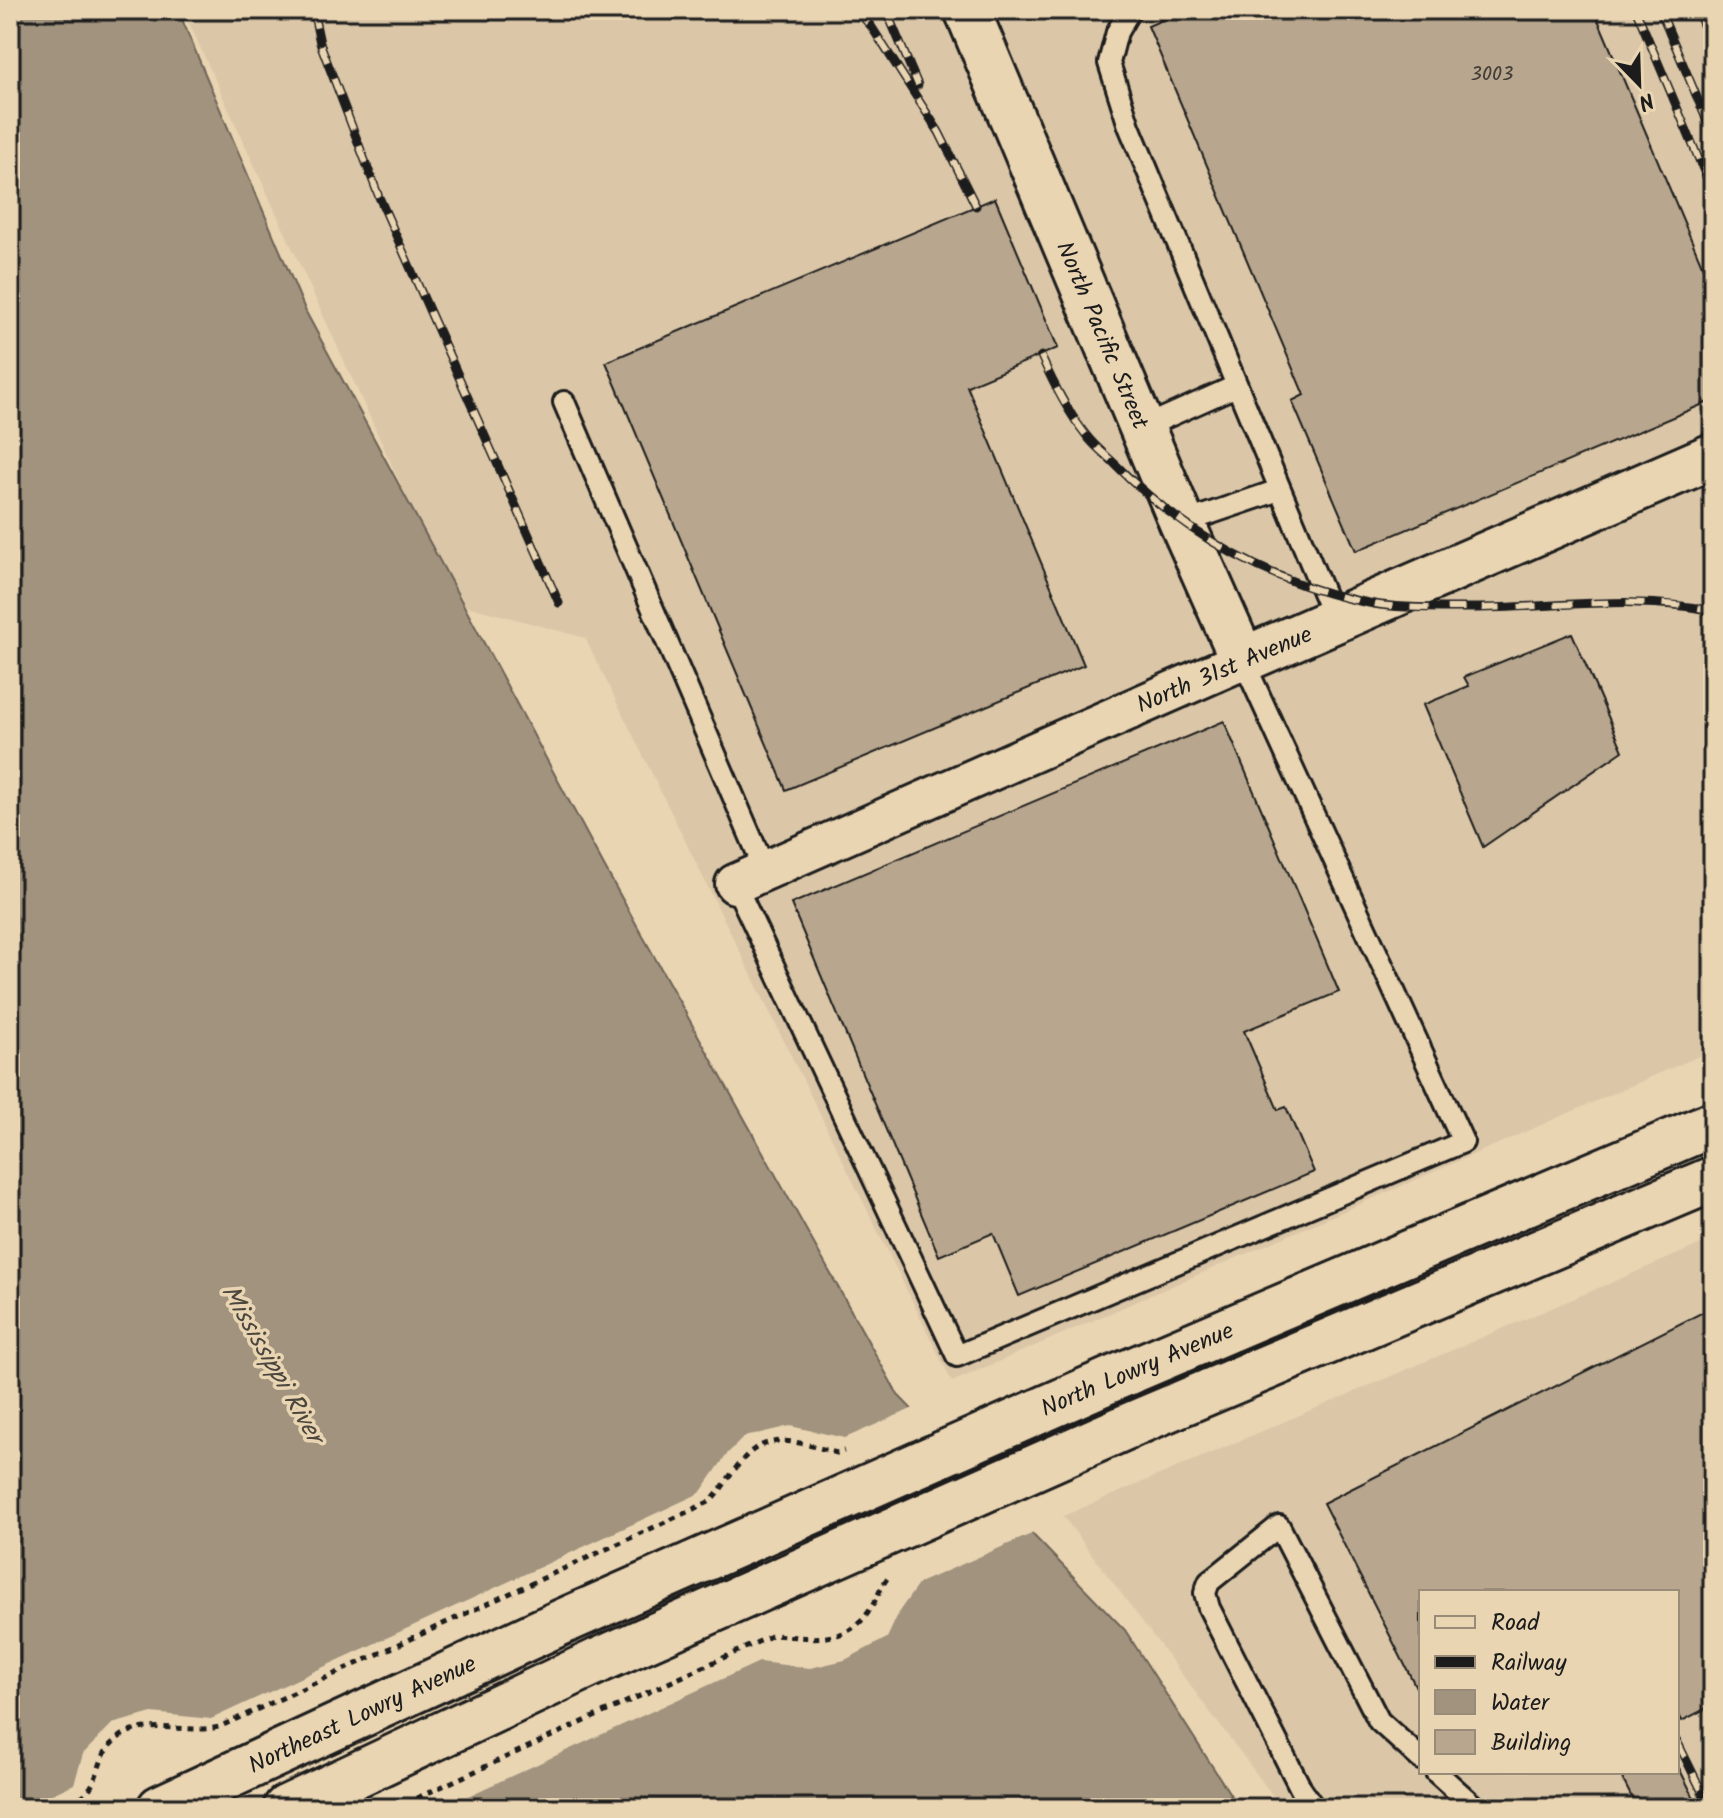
<svg xmlns="http://www.w3.org/2000/svg" width="1723" height="1818" font-family="Kalam,sans-serif">
  <rect width="100%" height="100%" fill="#ead5b3"/>
  <filter id="ink" filterUnits="userSpaceOnUse"><feTurbulence type="fractalNoise" baseFrequency=".0125" numOctaves="2"/><feDisplacementMap in="SourceGraphic" scale="16" xChannelSelector="R" yChannelSelector="G"/><feConvolveMatrix kernelMatrix="1 2 1 2 8 2 1 2 1" color-interpolation-filters="sRGB"/></filter>
  <g filter="url(#ink)">
    <path fill="#dbc7a8" fill-rule="evenodd" d="M183 10H1713V1050L952 1382 585 638 455 603Z
      M1713 1239V1808H1282L1063 1516ZM1421 1592H1677V1772H1421Z"/>
    <path fill="#a1937e" stroke="#6c6357" stroke-width="2" d="M10 10H178L306 312 605 868 898 1395 1125 1630 1239 1808H10Z"/>
    <path fill="#ead5b3" d="M916 1407 1036 1532 919 1583 900 1610 887 1638 845 1660 810 1668 759 1662 442 1808H22L74 1784 83 1754 112 1724 152 1713 211 1719 700 1493 728 1453 744 1437 790 1426 845 1438Z"/>
    <path fill="#b8a78e" stroke="#1c1c1c" stroke-width="2" d="M1185 10H1594L1713 291V400L1356 551 1292 401 1304 395 1148 26Z
      M995 198 1058 348 967 386 1084 665 786 790 606 362Z
      M1572 633 1623 751 1483 847 1423 705 1469 686 1464 677Z
      M1224 721 1339 992 1244 1031 1278 1110 1286 1107 1314 1172 1019 1296 993 1233 939 1256 791 904Z
      M1713 1307V1705L1682 1721 1677 1711V1592H1421V1697L1323 1503Z
      M1677 1764 1699 1808H1637L1619 1772H1677Z"/>
    <g fill="none" stroke-linecap="round" stroke-linejoin="round">
      <g stroke="#1c1c1c" stroke-width="26">
        <path id="service" d="M1130 10 1117 32 1109 63 1129 126 1335 621
          M564 402 765 870
          M1142 428 1236 386
          M1182 523 1279 490
          M735 884 957 1356 1463 1142 1243 660
          M1436 1772 1476 1808
          M1314 1808 1301 1789 1209 1608 1205 1593 1209 1582 1279 1526 1379 1721 1421 1759"/>
      </g>
      <g stroke="#1c1c1c" stroke-width="44">
        <path id="minor" d="M735 884 1243 660"/>
      </g>
      <g stroke="#1c1c1c" stroke-width="50">
        <path id="tertiary" d="M967 10 1182 523 1243 660 1713 456"/>
      </g>
      <g stroke="#1c1c1c" stroke-width="50">
        <path id="secondary" d="M160 1808 564 1621 1112 1379 1713 1124
          M286 1808 600 1660 1135 1423 1713 1179"/>
      </g>
      <path stroke="#1c1c1c" stroke-width="5" stroke-dasharray="6 6" stroke-linecap="butt" d="M59 1808C69 1803 84 1798 90 1788 102 1770 98 1751 121 1736 148 1719 189 1734 219 1727L711 1501C724 1487 733 1469 747 1455 773 1430 807 1445 837 1453L844 1451
        M395 1808 773 1635C807 1637 844 1646 867 1614 876 1602 880 1587 889 1576"/>
      <use href="#service" stroke="#ead5b3" stroke-width="20"/>
      <use href="#minor" stroke="#ead5b3" stroke-width="38"/>
      <use href="#tertiary" stroke="#ead5b3" stroke-width="44"/>
      <use href="#secondary" stroke="#ead5b3" stroke-width="44"/>
      <g stroke="#1c1c1c" stroke-width="9">
        <path id="rail" d="M313 10 320 43 379 197 559 603
          M856 10 871 26 939 132 976 206
          M886 10 918 85
          M1636 10 1713 193
          M1660 10 1713 135
          M1697 10 1713 48
          M1041 356C1053 383 1067 411 1086 435 1094 446 1106 455 1116 465 1185 535 1275 586 1374 604 1403 609 1446 608 1477 608 1555 608 1636 594 1713 611
          M1677 1741 1710 1808"/>
      </g>
      <use href="#rail" stroke="#ead5b3" stroke-width="6" stroke-dasharray="18" stroke-linecap="butt"/>
    </g>
  </g>
  <g text-anchor="middle" stroke-width="7" stroke-linejoin="round" paint-order="stroke">
    <g font-size="20" fill="#433f38">
      <text x="1492" y="80">3003</text>
    </g>
    <g font-size="24" fill="#1c1c1c" stroke="#ead5b3">
      <text transform="translate(1103 335) rotate(67)" y="8">North Pacific Street</text>
      <text transform="translate(1224 669) rotate(-23)" y="8">North 31st Avenue</text>
      <text transform="translate(1137 1369) rotate(-23)" y="8">North Lowry Avenue</text>
      <text transform="translate(362 1714) rotate(-25)" y="8">Northeast Lowry Avenue</text>
    </g>
    <g font-size="26" font-style="italic" fill="#4b463e" stroke="#ead5b3">
      <text transform="translate(273 1363) rotate(60)" y="9">Mississippi River</text>
    </g>
  </g>
  <rect width="1723" height="1818" fill="none" stroke="#ead5b3" stroke-width="40"/>
  <rect x="20" y="20" width="1683" height="1778" fill="none" stroke="#1c1c1c" stroke-width="3" filter="url(#ink)"/>
  <rect x="1419" y="1590" width="260" height="184" fill="#ead5b3" stroke="#988b77" stroke-width="2"/>
  <rect x="1435" y="1616" width="40" height="12" fill="#ead5b3" stroke="#988b77" stroke-width="2"/>
  <text x="1491" y="1630" font-size="24" fill="#1c1c1c">Road</text>
  <rect x="1435" y="1656" width="40" height="12" fill="#1c1c1c" stroke="#988b77" stroke-width="2"/>
  <text x="1491" y="1670" font-size="24" fill="#1c1c1c">Railway</text>
  <rect x="1435" y="1690" width="40" height="24" fill="#a1937e" stroke="#988b77" stroke-width="2"/>
  <text x="1491" y="1710" font-size="24" fill="#1c1c1c">Water</text>
  <rect x="1435" y="1730" width="40" height="24" fill="#b8a78e" stroke="#988b77" stroke-width="2"/>
  <text x="1491" y="1750" font-size="24" fill="#1c1c1c">Building</text>
  <g transform="translate(1639 84) rotate(157)" stroke="#ead5b3" stroke-width="6" paint-order="stroke">
  <path d="M0-6L14 30L0 20L-14 30Z" fill="#1c1c1c"/>
  <text y="-12" font-size="22" font-weight="bold" text-anchor="middle" fill="#1c1c1c">N</text>
  </g>
</svg>
